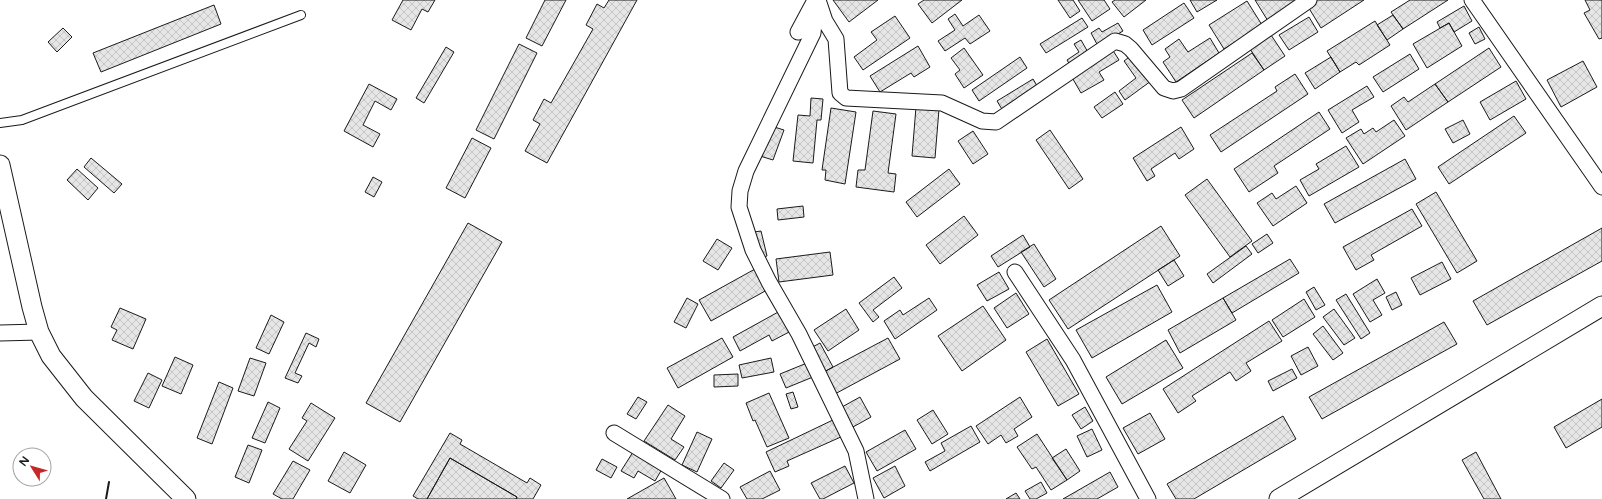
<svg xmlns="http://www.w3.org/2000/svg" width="1602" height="499" font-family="'Varela Round',sans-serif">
  <defs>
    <pattern id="building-cross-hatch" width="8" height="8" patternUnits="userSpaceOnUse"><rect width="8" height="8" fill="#e6e6e6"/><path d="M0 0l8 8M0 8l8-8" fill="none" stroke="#c5c5c5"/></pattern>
  </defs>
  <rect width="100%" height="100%" fill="#fff"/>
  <path fill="url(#building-cross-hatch)" stroke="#1a1a1a" d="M403 0H435L428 12 422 9 411 30 392 20Z
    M545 0H566L542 46 526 38Z
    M609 0H637L547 163 525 151 540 124 533 120 544 99 551 103 593 29 586 25 597 4 604 8Z
    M833 0H878L849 22Z
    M924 0H962L932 23 918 4Z
    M1058 0H1073L1080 11 1070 18Z
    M1078 0H1104L1110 9 1092 21Z
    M1115 0H1146L1124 17 1112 2Z
    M1190 0H1217L1197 12Z
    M1255 0H1300L1268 21Z
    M1315 0H1364L1321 28 1307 5Z
    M1410 0H1448L1403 29 1391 12Z
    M1585 0H1602V38L1599 39 1584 13 1590 10Z
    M1247 1 1262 25 1224 49 1209 25Z
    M1184 3 1194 18 1152 45 1143 30Z
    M214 5 221 24 101 72 93 53Z
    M1464 6 1472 21 1454 32 1449 23 1440 28 1437 22Z
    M955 14 963 26 979 15 990 31 970 44 965 38 945 51 938 41 955 30 948 19Z
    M1393 15 1403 29 1387 40 1377 25Z
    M895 16 910 38 863 70 854 57 877 40 871 32Z
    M1309 17 1318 32 1289 50 1279 35Z
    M1082 18 1088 27 1046 53 1040 44Z
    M1375 21 1390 45 1359 65 1356 62 1340 72 1327 51Z
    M1118 23 1123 31 1098 46 1091 33 1099 28 1102 32Z
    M1449 23 1462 46 1427 68 1413 44Z
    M1479 27 1485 39 1475 44 1469 33Z
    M63 28 72 37 57 52 48 42Z
    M1269 32 1285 56 1264 70 1248 46Z
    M1210 38 1219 53 1176 82 1163 62 1170 57 1165 49 1179 39 1188 52Z
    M1081 40 1089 54 1070 65 1067 60 1079 52 1074 44Z
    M519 44 537 53 494 139 476 130Z
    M918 46 930 67 914 77 911 73 880 92 870 76Z
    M446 47 454 52 424 103 416 98Z
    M964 48 983 75 964 88 955 74 960 70 951 58Z
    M1489 48 1501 67 1448 102 1435 84Z
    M1112 49 1119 60 1099 72 1104 80 1081 93 1070 74Z
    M1252 53 1264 70 1194 118 1182 100Z
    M1410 54 1419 69 1383 92 1373 77Z
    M1132 55 1151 81 1125 100 1119 91 1136 78 1124 61Z
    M1020 57 1027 68 979 101 972 90Z
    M1331 57 1340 72 1315 89 1305 73Z
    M1583 61 1597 87 1561 107 1547 80Z
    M1295 74 1308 94 1221 152 1210 135 1277 91 1275 87Z
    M1033 79 1039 89 1003 111 997 101Z
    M1516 81 1526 99 1490 120 1480 102Z
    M369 84 397 99 391 110 375 101 363 125 380 134 373 147 344 131Z
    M1435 84 1448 102 1406 130 1391 106 1404 97 1408 102Z
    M1367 86 1374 97 1352 110 1359 122 1342 133 1328 110Z
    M1115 92 1123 104 1102 118 1094 107Z
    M811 98 823 99 821 120H817L813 163 793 161 798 115 810 116Z
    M916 107 939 109 935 158 912 156Z
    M831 108 856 112 845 184 825 180 826 170H822Z
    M873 111 896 114 888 173 896 174 894 192 856 187 858 170H865Z
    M1319 112 1330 129 1274 166 1278 173 1249 192 1234 169Z
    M1514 116 1526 133 1449 184 1438 167Z
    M1394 120 1405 136 1363 164 1346 138 1361 129 1364 134 1373 128 1376 132Z
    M1463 120 1470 134 1453 143 1445 129Z
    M771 126 784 130 773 160 760 156Z
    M1181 127 1194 149 1179 159 1175 153 1151 169 1155 176 1147 181 1133 158Z
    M1050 130 1083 179 1069 189 1036 140Z
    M973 131 988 154 973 164 958 141Z
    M472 138 491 148 465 198 446 188Z
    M1346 146 1359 167 1309 196 1300 180 1319 169 1316 164Z
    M91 158 122 184 114 193 84 167Z
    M1405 159 1416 179 1335 223 1324 204Z
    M77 169 98 188 88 200 67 180Z
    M949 169 960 184 917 217 906 202Z
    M373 177 382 182 374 197 365 192Z
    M1207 179 1252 241 1230 257 1185 195Z
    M1296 186 1307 203 1273 226 1257 203 1272 193 1276 199Z
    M1436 192 1477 261 1457 273 1416 204Z
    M803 206 804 217 778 220 777 209Z
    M1412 209 1422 226 1371 255 1374 260 1356 270 1343 247Z
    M964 216 978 235 940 264 926 245Z
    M468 223 502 242 400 422 366 403Z
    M1161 226 1180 256 1068 329 1049 300Z
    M1602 228V261L1487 325 1473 301Z
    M761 231 767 256 760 258 754 232Z
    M1267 234 1273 243 1258 253 1252 244Z
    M1023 235 1030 247 998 267 991 256Z
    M717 239 732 248 718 270 703 261Z
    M1034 244 1056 279 1044 287 1021 252Z
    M1246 246 1252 254 1213 283 1207 274Z
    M830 252 833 275 779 282 776 259Z
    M1290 259 1299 273 1232 313 1223 298Z
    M1174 260 1184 276 1168 286 1158 270Z
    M1442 262 1451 279 1420 295 1411 278Z
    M755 269 767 290 711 321 699 300Z
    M999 272 1009 289 987 301 977 285Z
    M894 277 902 288 873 310 879 317 873 322 859 303Z
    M1377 279 1385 293 1373 300 1382 315 1370 322 1353 294Z
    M1157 285 1172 312 1092 358 1076 330Z
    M1314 287 1325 305 1316 310 1306 292Z
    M1396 292 1402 305 1392 310 1386 297Z
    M1016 293 1029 314 1007 328 994 308Z
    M1346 294 1370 333 1361 339 1336 300Z
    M687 298 698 304 686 328 674 322Z
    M929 298 937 310 895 339 884 321 900 310 903 315Z
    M1223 298 1236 320 1180 353 1168 330Z
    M1304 299 1315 317 1283 337 1272 320Z
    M983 306 1006 340 962 371 938 336Z
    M120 308 146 319 133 349 112 340 117 330 111 327Z
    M846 309 859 330 828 351 814 330Z
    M1334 309 1355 338 1344 345 1323 317Z
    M780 311 791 331 772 341 769 335 740 351 733 337Z
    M271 315 284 322 269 354 256 348Z
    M1269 321 1282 341 1246 363 1251 371 1236 381 1230 372 1192 396 1196 401 1178 413 1163 389Z
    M1444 322 1457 344 1322 419 1309 397Z
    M1323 326 1343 353 1333 360 1313 334Z
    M306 333 319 339 316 347 309 343 295 373 302 376 298 383 285 378Z
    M722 338 733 357 678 388 667 368Z
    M888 338 900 359 833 395 822 373Z
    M1047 339 1079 394 1058 406 1026 352Z
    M1166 340 1183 368 1122 404 1106 377Z
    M820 343 833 367 822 373 809 349Z
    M1308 347 1318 366 1301 375 1291 356Z
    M175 357 193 365 181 394 162 386Z
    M250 358 266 363 254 396 238 391Z
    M771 358 774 372 742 378 739 365Z
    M807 363 813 377 786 388 780 374Z
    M1292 369 1297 378 1273 391 1268 381Z
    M148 373 162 380 149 408 134 401Z
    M738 374V386L714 387V375Z
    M219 382 233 388 212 444 197 438Z
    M793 392 798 407 791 409 786 394Z
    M769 393 789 438 767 447 755 420 753 421 746 403Z
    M638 397 647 402 636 419 627 414Z
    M860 397 871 417 853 427 842 407Z
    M1020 397 1032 417 1014 429 1018 436 1006 443 1001 435 988 444 976 426Z
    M1602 399V427L1566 448 1554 427Z
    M268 402 280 408 265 443 252 438Z
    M311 403 335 418 308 461 289 449 307 421 302 418Z
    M668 405 685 416 671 439 684 447 675 460 644 441Z
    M1085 407 1093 421 1081 429 1072 415Z
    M933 410 948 434 932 444 917 420Z
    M1150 413 1165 439 1138 454 1123 428Z
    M1283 416 1296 439 1194 499H1176L1167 484Z
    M835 419 843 436 787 461 789 466 775 472 766 452Z
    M971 426 980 442 930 471 925 462 945 451 941 443Z
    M1092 429 1102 450 1087 457 1077 436Z
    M905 430 916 449 877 471 866 452Z
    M697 432 712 439 697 472 682 465Z
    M450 433 462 440 460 444 527 483 530 478 541 485 533 499H516L517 497 450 458 427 499H418L413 496Z
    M1037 434 1067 480 1051 490 1036 467 1032 469 1017 447Z
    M248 445 262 450 249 483 235 477Z
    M1066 449 1080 471 1067 480 1052 458Z
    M344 452 366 465 350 493 328 481Z
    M633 452 662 469 655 481 638 471 634 478 621 471Z
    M1476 452 1501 499H1484L1462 460Z
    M450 458 517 497 516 499H427Z
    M602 459 617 467 611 478 596 470Z
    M293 461 310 470 293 499H282L273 494Z
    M724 463 734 470 721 488 711 481Z
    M845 466 854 483 823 499H820L811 483Z
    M895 466 905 486 884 498 873 478Z
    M770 471 780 490 762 499H747L740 487Z
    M1110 472 1118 487 1097 499H1063Z
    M664 478 676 499H627Z
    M1041 482 1047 493 1036 499H1030L1025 491Z
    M1016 493 1020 499H1006Z"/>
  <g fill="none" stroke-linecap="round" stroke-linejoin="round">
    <g stroke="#1a1a1a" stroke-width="10">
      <path id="service" d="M0 123 22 120 301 15"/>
    </g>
    <g stroke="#1a1a1a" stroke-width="17">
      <path id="minor" d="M818 0 825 21 836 39 840 93 846 98 942 103 982 121 996 122 1115 41 1125 44 1131 49 1164 88 1173 91 1181 89 1309 0
        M1472 0 1602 187
        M816 3 813 33 746 171 740 191 739 207 753 250 769 282 799 334 856 451 866 499
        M798 32 813 4
        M1015 272 1073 360 1148 499
        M0 333 39 332
        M614 433 722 499"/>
    </g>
    <g stroke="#1a1a1a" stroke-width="21">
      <path id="tertiary" d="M0 165 32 307 39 332 51 356 84 398 186 499
        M1279 499 1602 306"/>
    </g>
    <use href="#service" stroke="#fff" stroke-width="8"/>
    <use href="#minor" stroke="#fff" stroke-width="15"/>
    <use href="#tertiary" stroke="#fff" stroke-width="19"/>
    <path stroke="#1a1a1a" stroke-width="2" d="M106 499 109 482"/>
  </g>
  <g transform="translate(32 467) rotate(307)"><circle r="19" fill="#ffffff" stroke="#a3a3a3"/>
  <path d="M0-3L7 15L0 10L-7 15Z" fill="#c62828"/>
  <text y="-6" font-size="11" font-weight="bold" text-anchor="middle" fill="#1a1a1a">N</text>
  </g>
</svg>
